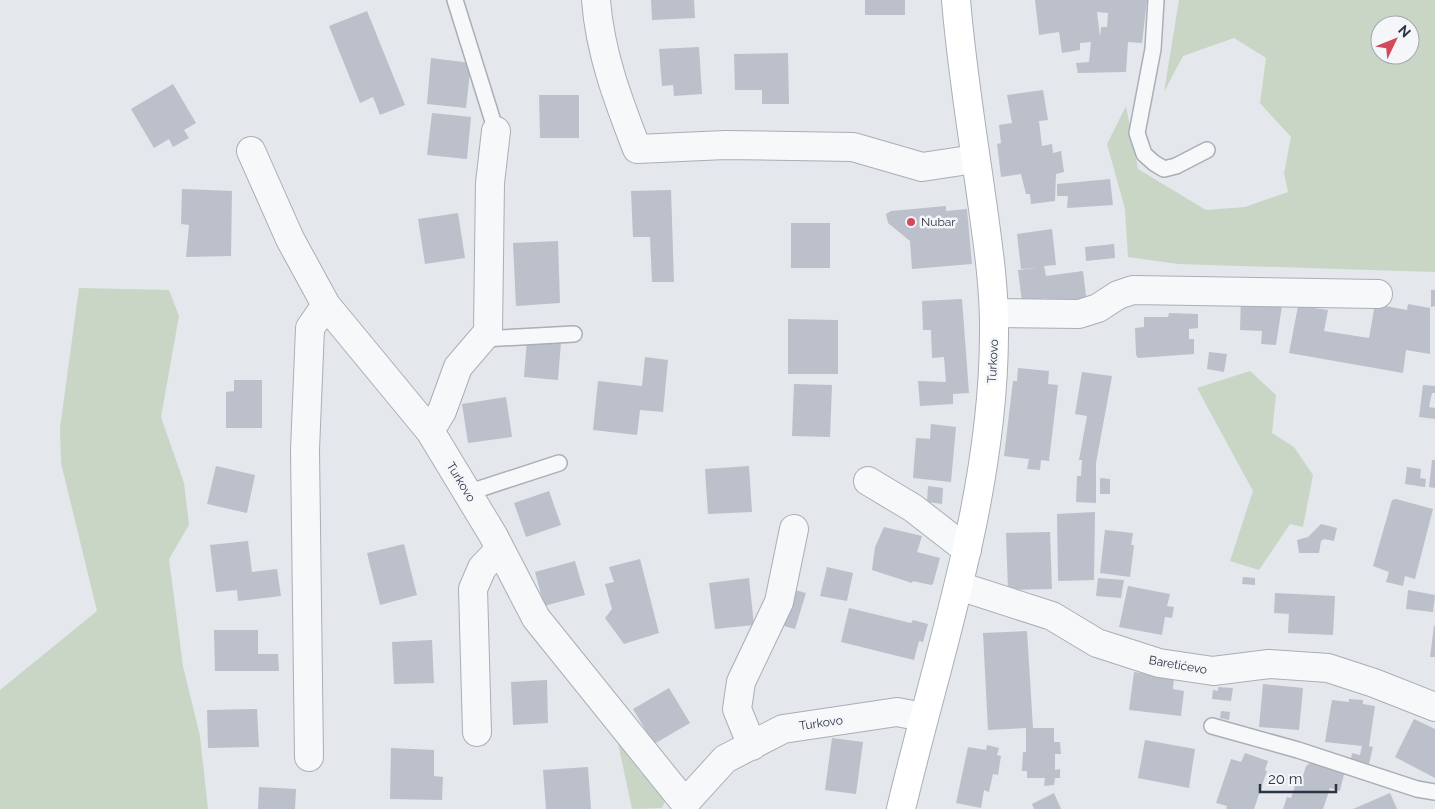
<svg xmlns="http://www.w3.org/2000/svg" width="1435" height="809" font-family="Raleway,sans-serif">
  <rect width="100%" height="100%" fill="#e4e7ec"/>
  <path fill="#c9d6c5" fill-rule="evenodd" d="M1179 0H1435V272L1178 264 1128 257 1125 209 1107 144 1126 106 1138 169 1206 210 1245 207 1288 192 1284 173 1291 137 1260 103 1266 58 1234 38 1183 56 1164 92ZM1380 25H1410V55H1380Z
    M79 288 169 290 179 316 161 417 184 483 189 525 169 559 183 666 200 736 208 809H0V690L97 611 61 463 60 428Z
    M1250 371 1276 395 1272 433 1294 447 1313 475 1303 527 1290 524 1259 570 1230 561 1253 491 1197 388Z
    M622 742 641 773 667 797 662 808 632 809 618 743Z"/>
  <path fill="#bbc0ca" fill-rule="evenodd" d="M651 0H694L695 18 652 20Z
    M865 0H905V15H865Z
    M1035 0H1147L1142 43 1128 42 1126 72 1078 73 1076 63 1089 62 1091 42 1080 43V50L1062 53 1059 32 1039 35ZM1097 12 1108 13 1107 27H1101L1100 37Z
    M367 11 405 105 380 115 373 97 360 103 329 26Z
    M699 47 702 94 674 96 673 85 662 86 659 49Z
    M788 53 789 104H762V90H735L734 54Z
    M431 58 471 63 466 108 427 104Z
    M173 84 196 123 184 130 189 138 173 147 169 139 154 148 131 109Z
    M1043 90 1048 120 1039 121 1042 146 1052 144 1053 153 1061 151 1064 172 1056 174 1055 201 1031 204 1030 194H1026L1021 174 1001 177 997 144 1001 143 999 125 1012 123 1007 95Z
    M539 95H579V138H540Z
    M432 113 471 117 467 159 427 155Z
    M1110 179 1113 205 1067 208 1068 196H1057V184Z
    M182 189 232 191 231 256 186 257 189 225 181 224Z
    M671 190 674 282H652L650 237H633L631 191Z
    M946 206V211L967 209 972 264 912 269 910 241 888 223 886 214 891 211Z
    M458 213 465 258 425 264 418 219Z
    M791 223H830V268H791Z
    M1052 229 1056 265 1044 266 1046 276 1083 271 1087 304 1048 310 1047 298 1022 302 1018 270 1037 268 1021 269 1017 234Z
    M558 241 560 303 516 306 513 243Z
    M1114 244 1115 258 1086 261 1085 247Z
    M1431 290H1435V306L1431 307Z
    M1241 297 1283 299 1276 345 1261 344 1262 331 1240 330Z
    M962 299 969 393 953 394V404L920 406 918 381 946 382 944 357 932 358 931 330H923L922 301Z
    M1375 304 1407 310 1408 304 1430 308V354L1406 350 1403 373 1289 353 1298 306 1328 310 1324 331 1369 338Z
    M1169 313 1198 314V328L1189 329V339H1194V354L1138 358 1136 355 1135 328 1144 327V317H1168Z
    M788 319 838 320V374H788Z
    M527 339 561 342 558 380 524 377Z
    M1209 352 1227 354 1224 372 1207 369Z
    M645 357 668 360 663 412 640 410 637 435 593 430 598 381 642 386Z
    M1018 368 1049 371 1048 384 1058 385 1049 461 1041 460 1040 470 1027 469 1029 459 1004 456 1013 381H1017Z
    M1082 372 1112 376 1096 463V503L1076 502 1077 476H1081L1082 460H1079L1087 416 1075 414Z
    M234 380H262V428H226V392L234 391Z
    M794 384 832 385 830 437 792 436Z
    M1423 385 1435 386V393H1432L1429 407 1435 408V419L1419 417Z
    M506 397 512 437 468 443 462 404Z
    M931 424 956 427 951 482 913 478 916 438 930 439Z
    M1432 460H1435V488L1429 487Z
    M216 466 255 475 247 513 207 504Z
    M749 466 752 512 708 514 705 469Z
    M1407 467 1421 469 1420 478 1426 479 1425 487 1405 484Z
    M1100 478 1110 479V494H1100Z
    M928 486 943 488 942 504 927 502Z
    M549 491 561 525 526 537 514 503Z
    M1396 499 1433 509 1415 579 1405 576 1403 586 1386 582 1389 572 1373 566 1392 500Z
    M1095 512 1094 580 1058 581 1057 514Z
    M1321 524 1337 528 1334 541 1324 539 1321 541 1319 553H1299L1297 540 1308 537Z
    M884 527 922 536 917 552 940 558 933 584 931 585 913 581 912 583 872 570 875 547Z
    M1105 530 1133 533 1131 545H1134L1130 577 1100 573Z
    M1050 532 1052 589 1008 590 1006 533Z
    M248 541 252 572 277 569 281 596 238 601 237 590 216 592 210 545Z
    M404 544 417 595 380 605 367 553Z
    M640 559 659 633 624 644 605 618 612 609 605 584 614 582 609 567Z
    M575 561 585 595 544 606 535 572Z
    M827 567 853 573 847 601 820 596Z
    M1243 577 1255 578V585L1242 584Z
    M749 578 754 625 715 629 709 583Z
    M1098 578 1124 580 1121 598 1096 596Z
    M1128 586 1170 594 1167 606 1174 607 1172 618 1165 617 1162 635 1119 627Z
    M788 588 806 593 795 629 777 624Z
    M1408 590 1435 595 1433 612 1406 609Z
    M1275 593 1335 596 1333 635 1288 633 1289 614 1274 613Z
    M849 608 911 623 913 620 928 624 923 642 919 641 914 660 841 642Z
    M1434 626H1435V657H1430Z
    M214 630H258V654H278L279 671H215Z
    M1027 631 1033 728H1054V742H1060L1061 754H1055V770L1060 769V778H1055L1054 785 1044 786 1045 778H1027V771H1022L1023 752H1026V728L988 730 983 633Z
    M432 640 434 683 394 684 392 642Z
    M1134 672 1174 678 1173 689 1184 691 1181 716 1129 710Z
    M547 680 548 723 513 725 511 682Z
    M1263 684 1303 688 1299 730 1259 727Z
    M1218 687 1233 688 1231 701 1212 699 1213 690 1218 691Z
    M669 688 690 723 654 744 633 709Z
    M1349 699 1363 700V704L1375 706 1369 746 1373 747 1369 764 1351 759 1352 753 1360 755 1362 746 1325 742 1332 700 1349 702Z
    M257 709 259 747 208 748 207 710Z
    M1221 711 1230 712 1229 720 1220 718Z
    M1414 719 1435 729V778L1395 757Z
    M832 738 863 742 856 794 825 790Z
    M1145 740 1195 749 1189 788 1138 778Z
    M987 745 999 748 997 755 1001 756 998 775 993 774 989 792 984 790 981 808 956 803 968 747 986 750Z
    M391 748 434 750V776L443 777 442 800 390 799Z
    M1245 753 1268 761 1265 770 1267 771 1254 809H1226L1227 806 1216 803 1231 759 1241 762Z
    M1310 763 1344 774 1340 791 1330 788 1323 809H1283L1287 797 1291 798 1298 777 1302 779 1306 766Z
    M588 767 591 809H546L543 770Z
    M259 787 296 789 295 809H258Z
    M1054 793 1061 809H1034L1032 804Z
    M1390 793 1397 809H1353Z"/>
  <g fill="none" stroke-linecap="round" stroke-linejoin="round">
    <g stroke="#a9aeb7" stroke-width="18">
      <path id="service" d="M455 0 496 131
        M1156 0 1153 49 1137 133 1144 154 1154 163 1164 169 1176 166 1207 150
        M483 339 574 334
        M467 493 559 463
        M1212 726 1298 750 1417 789 1435 792"/>
    </g>
    <g stroke="#a9aeb7" stroke-width="30">
      <path id="minor" d="M596 0C600 53 618 100 637 149L725 145 853 147 922 167 975 159
        M251 151 290 239 326 305 430 431 493 535 536 618 685 803 725 759 783 729 897 712 923 717
        M994 313 1079 314 1098 308 1118 295 1133 290 1378 294
        M430 431 442 411 458 367 488 332 490 183 496 131
        M868 481 913 508 967 550
        M959 586 1052 616 1097 643 1159 663 1213 671 1269 664 1328 668 1374 683 1435 707
        M477 732 473 589 482 568 500 549
        M752 746 737 709 741 682 779 602 794 529
        M309 757 305 450 310 328 326 305"/>
    </g>
    <g stroke="#a9aeb7" stroke-width="30">
      <path id="secondary" d="M901 809C938 653 993 498 994 336 995 284 986 232 979 180 970 120 961 60 956 0"/>
    </g>
    <use href="#service" stroke="#f7f8fa" stroke-width="15"/>
    <use href="#minor" stroke="#f7f8fa" stroke-width="28"/>
    <use href="#secondary" stroke="#fff" stroke-width="28"/>
  </g>
  <circle fill="#d1495b" stroke="#f4f6f9" stroke-width="2" cx="911" cy="222" r="5"/>
  <g text-anchor="middle" stroke-width="5" stroke-linejoin="round" paint-order="stroke">
    <g font-size="12" fill="#2b3445" stroke="#f4f6f9" text-anchor="start">
      <text x="921" y="226">Nubar</text>
    </g>
    <g font-size="12" fill="#2b3445" stroke="#f4f6f9">
      <text transform="translate(993 361) rotate(-87)" y="4">Turkovo</text>
      <text transform="translate(461 482) rotate(59)" y="4">Turkovo</text>
      <text transform="translate(1178 665) rotate(10)" y="4">Baretićevo</text>
      <text transform="translate(821 723) rotate(-8)" y="4">Turkovo</text>
    </g>
  </g>
  <g transform="translate(1395 40) rotate(47)"><circle r="24" fill="#f4f6f9" stroke="#a4a8b1"/>
  <path d="M0-4L9 19L0 12L-9 19Z" fill="#d1495b"/>
  <text y="-8" font-size="14" font-weight="bold" text-anchor="middle" fill="#2b3445">N</text>
  </g>
  <path d="M1260 784v8h76v-8" fill="none" stroke="#2b3445" stroke-width="2.5"/>
  <text x="1268" y="784" font-size="15" fill="#2b3445" stroke="#f4f6f9" stroke-width="4" paint-order="stroke">20 m</text>
</svg>
